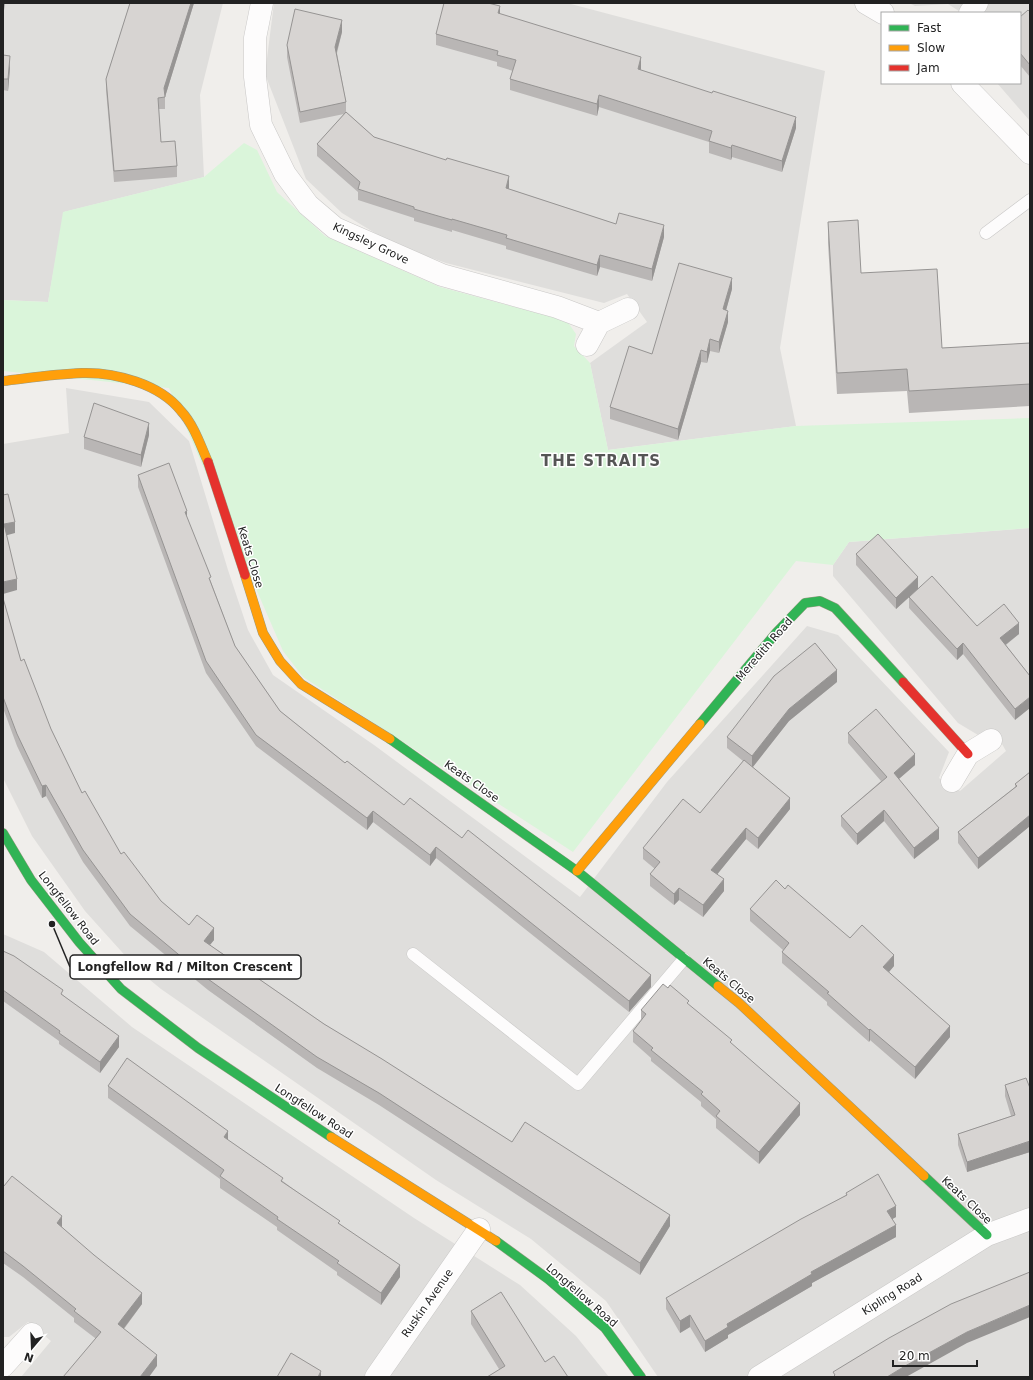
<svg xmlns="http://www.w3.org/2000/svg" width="1033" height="1380" font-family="'DejaVu Sans',sans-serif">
  <rect width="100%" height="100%" fill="#f0eeeb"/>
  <path fill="#dfdedc" d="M3 3H223L200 95 204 177 64 212 48 302 3 300Z
    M274 3H567L825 71 780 348 796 426 608 450 590 363 647 322 627 294 604 303 446 263 393 244 342 213 306 179 265 74Z
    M909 3H1030V121L997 83H1020V13H962L948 4 915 6Z
    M66 388 149 402 189 441 228 570 248 630 273 675 374 745 580 897 667 782 807 626 838 635 949 752 939 778 960 791 1006 751 994 730 978 735 958 723 833 576V565L849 542 1030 528V1377H658L606 1301 531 1239 436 1180 161 989 139 971 85 911 32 836 3 778V444L69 433Z
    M3 934 44 952 132 1027 414 1218 520 1285 576 1336 609 1377H21L51 1341 28 1322 9 1337H3Z"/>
  <path fill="#daf5da" d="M244 143 257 150 277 192 325 236 440 287 567 321 576 334 574 346 590 363 608 450 796 426 1030 418V528L849 542 833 565 796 561 573 852 303 677 283 651 169 388 3 371V300L48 302 63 212 204 177Z"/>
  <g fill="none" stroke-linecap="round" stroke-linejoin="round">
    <g stroke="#c9c8c7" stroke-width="13">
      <path id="lane" d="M986 233 1030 200
        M413 954 578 1084 684 959"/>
    </g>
    <g stroke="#c9c8c7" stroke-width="23">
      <path id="street" d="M262 3 255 38V77L261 125 285 174 308 205 335 228 442 275 557 307 599 323
        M866 3 883 13
        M970 13 977 3
        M962 83 1030 153
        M587 345 599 323 628 309
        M952 781 968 754 991 740
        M3 1366 32 1334
        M376 1377 479 1229
        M759 1377 987 1235 1030 1219"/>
    </g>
    <g stroke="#999a82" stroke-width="10">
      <path id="fast" d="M700 724 776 633 805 603 820 601 835 608 903 682
        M390 739 577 871 718 986
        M3 833 31 880 79 942 121 989 198 1048 331 1137
        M924 1176 987 1235
        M496 1241 548 1279 605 1328 641 1377"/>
    </g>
    <g stroke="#999a82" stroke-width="10">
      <path id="slow" d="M3 381C29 378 55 374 82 373 115 372 160 384 181 411 194 425 200 444 208 462
        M245 575 263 633 280 661 301 684 390 739
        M577 871 700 724
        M718 986 739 1003 924 1176
        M331 1137 496 1241"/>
    </g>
    <g stroke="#999a82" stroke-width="10">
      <path id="jam" d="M208 462 245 575
        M903 682 968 754"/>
    </g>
    <use href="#lane" stroke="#fdfcfc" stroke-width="12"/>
    <use href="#street" stroke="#fdfcfc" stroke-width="22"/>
    <use href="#fast" stroke="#30b455" stroke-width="9"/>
    <use href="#slow" stroke="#ff9f0a" stroke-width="9"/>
    <use href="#jam" stroke="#e5322d" stroke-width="9"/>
  </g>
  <path fill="#b9b6b5" d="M130 3H194L165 97V109H158L161 142 177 166V177L114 182 106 90V79Z
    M1030 12V77L1020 65V17Z
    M500 14 641 69V70L796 128 782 172 732 157 731 160 709 153V142L599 107 597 116 510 90V79L513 71 497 66V62L436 45V34Z
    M342 32 337 53 346 102V112L374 137 509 188V189L616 224 664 237 652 281 600 267 597 276 506 249V246L452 230V232L414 221V218L358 200V192L317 156V144L344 114 300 123 287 57V45Z
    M3 55 10 68 8 91 3 90Z
    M828 222 861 273 942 348 1030 343V406L909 413 907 391 837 394 828 243Z
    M732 289 726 310 728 322 719 353 710 351 707 363 701 362 678 440 610 419V407L652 354Z
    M149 435 141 467 84 449V437Z
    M138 475 187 518 235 646 280 711 345 763 651 987 629 1012 436 858 430 866 373 822 367 830 256 746 206 673 138 487Z
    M856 554 918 589 896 609 856 565Z
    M909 597 977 626 1019 634 1006 645 1030 676 1015 720 963 654 957 660 909 608Z
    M3 598 21 661 51 729 82 793 121 854 161 901 189 925 214 940 210 945 324 1024 512 1142 670 1226 640 1275 379 1105 317 1068 208 990 130 926 83 862 46 796 42 798 17 746 3 708Z
    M837 682 789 721 753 767 790 809 758 849 746 839 717 874 724 891 703 917 679 900 674 905 650 886V874L655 869 643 859V848L700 813 743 761 727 748V737Z
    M848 733 915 765 899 779 939 839 914 859 884 821 857 845 841 826V816L881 781 848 743Z
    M1030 772V826L978 869 958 843V832L1015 787V784Z
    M785 889 850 938 894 966 889 972 950 1037 915 1079 870 1040 869 1042 827 1005V1002L782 963V952L783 950 750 921V909Z
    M3 951 63 995 119 1047 100 1073 59 1044V1041L3 1001Z
    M689 1005 732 1044 800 1115 759 1164 716 1128V1119L701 1106V1102L651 1061V1058L633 1042V1031L641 1021V1010Z
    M1005 1085 1030 1152 967 1172 958 1145V1134L1011 1116 1005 1096Z
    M108 1086 228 1140 340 1224 400 1277 381 1305 337 1275V1272L277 1230V1227L220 1188V1179L108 1098Z
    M3 1185 62 1227 142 1304 124 1329 157 1366 95 1338 74 1322V1318L23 1277 3 1263Z
    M846 1193 896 1217 892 1219 896 1237 812 1283V1286L728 1335V1338L705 1352 690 1327 680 1333 666 1309V1298L846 1195Z
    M471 1311 545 1362 499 1369 471 1324Z"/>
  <path fill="#969493" d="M3 3H5L3 18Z
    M191 3H194L165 97 164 88Z
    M500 6V18L498 13Z
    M342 20V32L335 58V47Z
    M10 56V68L8 91V79Z
    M641 57V69L638 80V69Z
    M599 95V107L597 116V104Z
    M796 117V128L782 172V161Z
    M732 145V157L731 160V148Z
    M509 176V188L506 199V188Z
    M664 225V237L652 281V269Z
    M600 255V267L597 276V265Z
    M732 278V289L723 321V309Z
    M728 311V322L719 353V342Z
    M710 339V351L707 363V352Z
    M701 350V362L678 440V429Z
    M149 423V435L141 467V455Z
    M187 511V522L185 512Z
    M15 522V533L4 536V524Z
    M918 577V589L896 609V598Z
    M17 579V590L3 594V582Z
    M1019 623V634L1000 649V638Z
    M963 643V654L957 660V649Z
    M837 670V682L789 721 752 768V756L789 709Z
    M1030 697V708L1015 720V709Z
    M915 754V765L894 783V773Z
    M46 785V796L42 798V786Z
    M790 798V809L758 849V838Z
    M884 810V821L857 845V834Z
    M373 811V822L367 830V818Z
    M1030 815V826L978 869V858Z
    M746 828V839L711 882V870Z
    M939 828V839L914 859V848Z
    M436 847V858L430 866V855Z
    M724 879V891L703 917V905Z
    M679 888V900L674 905V894Z
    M214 928V940L204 952V941Z
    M894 955V966L883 979V967Z
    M651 975V987L629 1012V1001Z
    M950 1026V1037L915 1079V1067Z
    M870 1029V1040L869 1042V1030Z
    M119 1036V1047L100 1073V1062Z
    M800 1103V1115L759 1164V1152Z
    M228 1131V1142L224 1137Z
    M1030 1141V1152L967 1172V1162Z
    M896 1206V1217L887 1222V1211Z
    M670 1215V1226L640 1275V1263Z
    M62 1216V1227L57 1234V1223Z
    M896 1225V1237L812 1283V1286L728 1335V1338L705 1352V1341L727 1324 811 1272Z
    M400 1265V1277L381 1305V1293Z
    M142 1293V1304L118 1336V1324Z
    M1030 1305V1317L967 1343 906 1377H887L905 1366 967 1332Z
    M690 1315V1327L680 1333V1321Z
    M157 1355V1366L149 1377H140Z
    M321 1371V1377H318Z"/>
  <path fill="#d7d4d2" stroke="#969493" d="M130 3H191L164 88 165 97 158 98 161 142 175 141 177 166 114 171 106 79Z
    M444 3H488L500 6 498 13 641 57 638 69 712 93 713 91 796 117 782 161 732 145 731 148 709 141 712 131 599 95 597 104 510 79 516 60 497 55 498 51 436 34Z
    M295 9 342 20 335 47 346 102 300 112 287 45Z
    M1028 10 1030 12V65L1020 53V17Z
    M3 55 10 56 8 79H3Z
    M346 112 374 137 446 160 447 158 509 176 506 188 616 224 619 213 664 225 652 269 600 255 597 265 506 238 507 235 452 219V220L414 209V207L358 189 360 182 317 144Z
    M858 220 861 273 937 269 942 348 1030 343V384L909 391 907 369 837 373 828 222Z
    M679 263 732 278 723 309 728 311 719 342 710 339 707 352 701 350 678 429 610 407 629 346 652 354Z
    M94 403 149 423 141 455 84 437Z
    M169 463 187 511 185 512 211 577 209 578 235 646 280 711 345 763 347 761 404 805 410 798 462 838 468 830 651 975 629 1001 436 847 430 855 373 811 367 818 256 735 206 661 138 475Z
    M8 494 15 522 4 524 17 579 3 582V495Z
    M878 534 918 577 896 598 856 554Z
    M932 576 977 626 1004 604 1019 623 1000 638 1030 676V697L1015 709 963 643 957 649 909 597Z
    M3 598 21 661 24 659 51 729 82 793 85 791 121 854 124 852 161 901 189 925 197 915 214 928 204 941 324 1024 382 1059 512 1142 525 1122 670 1215 640 1263 379 1093 317 1057 208 979 130 914 83 850 46 785 42 786 17 734 3 697Z
    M815 643 837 670 789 709 752 756 727 737 774 676Z
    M876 709 915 754 894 773 939 828 914 848 884 810 857 834 841 816 887 777 848 733Z
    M744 760 790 798 758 838 746 828 711 870 724 879 703 905 679 888 674 894 650 874 660 862 643 848 683 799 700 813Z
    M1030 772V815L978 858 958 832 1017 786 1015 784Z
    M776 880 785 889 788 885 850 938 862 925 894 955 883 967 950 1026 915 1067 870 1029 869 1030 827 993 829 992 782 952 789 943 750 909Z
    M3 951 14 956 63 990 61 994 119 1036 100 1062 59 1033 60 1031 3 990Z
    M663 984 668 988 670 985 689 1001 687 1003 732 1040 730 1042 800 1103 759 1152 716 1116 720 1111 701 1094 703 1092 651 1050 653 1048 633 1031 646 1014 641 1010Z
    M127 1058 228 1131 224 1137 283 1178 281 1181 340 1221 338 1223 400 1265 381 1293 337 1263 339 1261 277 1219 278 1217 220 1176 224 1170 108 1086Z
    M1026 1078 1030 1088V1141L967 1162 958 1134 1015 1115 1005 1085Z
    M878 1174 896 1206 887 1211 896 1225 811 1272 812 1274 727 1324 728 1327 705 1341 690 1315 680 1321 666 1298 801 1219 847 1195 846 1193Z
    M12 1176 62 1216 57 1223 94 1255 142 1293 118 1324 157 1355 140 1377H63L101 1332 74 1311 76 1309 23 1266 3 1251V1185L4 1186Z
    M1030 1272V1305L967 1332 905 1366 887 1377H833L835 1375 833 1372 889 1338 951 1304Z
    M501 1292 545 1362 554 1356 568 1377H487L505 1366 471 1311Z
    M291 1353 321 1371 318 1377H277Z"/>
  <g text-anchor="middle" stroke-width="3" stroke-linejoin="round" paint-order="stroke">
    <g font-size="11" fill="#222" stroke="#fff">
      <text transform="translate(371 243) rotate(25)" y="4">Kingsley Grove</text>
      <text transform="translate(251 557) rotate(73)" y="4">Keats Close</text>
      <text transform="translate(764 649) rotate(-49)" y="4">Meredith Road</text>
      <text transform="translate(472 781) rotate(35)" y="4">Keats Close</text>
      <text transform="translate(69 908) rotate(52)" y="4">Longfellow Road</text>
      <text transform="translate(729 980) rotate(40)" y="4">Keats Close</text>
      <text transform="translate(314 1111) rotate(33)" y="4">Longfellow Road</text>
      <text transform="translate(967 1200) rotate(43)" y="4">Keats Close</text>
      <text transform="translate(892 1294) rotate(-32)" y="4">Kipling Road</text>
      <text transform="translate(582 1295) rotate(41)" y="4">Longfellow Road</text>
      <text transform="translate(427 1303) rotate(-55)" y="4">Ruskin Avenue</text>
    </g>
    <g font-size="15" font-weight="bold" letter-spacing="1" fill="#555" stroke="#fff">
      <text x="601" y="466">THE STRAITS</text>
    </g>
  </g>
  <path fill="none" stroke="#222" stroke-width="1.5" d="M52 924L70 967"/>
  <circle fill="#222" stroke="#fff" stroke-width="1.5" cx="52" cy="924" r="4"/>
  <rect fill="#fff" stroke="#222" stroke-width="1.5" x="70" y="955" width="231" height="24" rx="4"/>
  <g font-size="12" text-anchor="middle" font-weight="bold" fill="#222">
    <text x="185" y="971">Longfellow Rd / Milton Crescent</text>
  </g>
  <rect width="1033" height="1380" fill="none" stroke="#222222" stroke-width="8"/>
  <rect x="881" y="12" width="140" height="72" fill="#ffffff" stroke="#a7a7a7"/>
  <rect x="889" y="25" width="20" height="6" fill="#30b455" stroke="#a7a7a7"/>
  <text x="917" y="32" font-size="12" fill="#222222">Fast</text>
  <rect x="889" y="45" width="20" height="6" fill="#ff9f0a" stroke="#a7a7a7"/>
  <text x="917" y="52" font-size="12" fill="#222222">Slow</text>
  <rect x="889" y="65" width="20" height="6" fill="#e5322d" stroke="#a7a7a7"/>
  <text x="917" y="72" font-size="12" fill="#222222">Jam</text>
  <g transform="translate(32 1348) rotate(199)" stroke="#ffffff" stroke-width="3" paint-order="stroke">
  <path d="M0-3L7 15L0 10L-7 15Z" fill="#222222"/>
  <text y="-6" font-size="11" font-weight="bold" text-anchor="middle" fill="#222222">N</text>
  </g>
  <path d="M893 1360v6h84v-6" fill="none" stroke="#222222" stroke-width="2"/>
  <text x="899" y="1360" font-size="12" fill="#222222" stroke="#ffffff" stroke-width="3" paint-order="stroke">20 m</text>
</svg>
